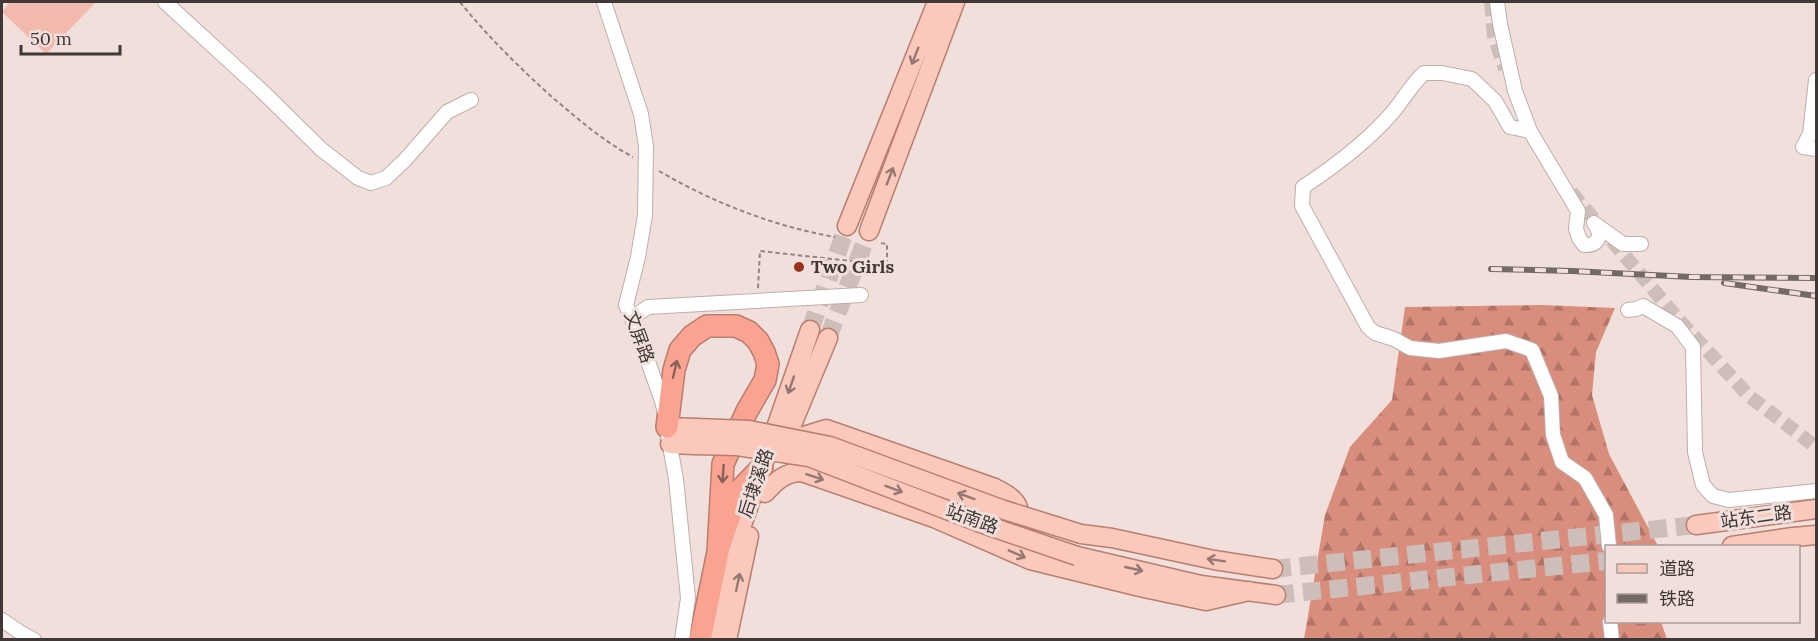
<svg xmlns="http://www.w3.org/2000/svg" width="1818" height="641" font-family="Lora,'Noto Sans SC',serif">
  <defs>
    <pattern id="forest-firs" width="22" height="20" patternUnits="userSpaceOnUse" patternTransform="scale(1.5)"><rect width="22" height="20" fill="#d98d7c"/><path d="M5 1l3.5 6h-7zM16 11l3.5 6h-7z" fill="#b17466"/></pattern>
  </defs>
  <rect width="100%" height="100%" fill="#f1dfdb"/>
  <path fill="url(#forest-firs)" d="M1541 305 1615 308 1596 352 1592 395 1609 454 1658 546H1606V622H1661L1667 639H1304L1325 515 1350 447 1392 400 1405 307Z"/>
  <path fill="#f1baad" d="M10 2H96L46 54 2 12Z"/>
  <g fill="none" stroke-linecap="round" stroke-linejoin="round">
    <path stroke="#cdbeba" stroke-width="14" stroke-dasharray="14 7" stroke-linecap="butt" d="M1491 2 1494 36 1505 69
      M1571 192 1678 319 1749 396 1816 447"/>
    <path stroke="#cdbeba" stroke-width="18" stroke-dasharray="18 9" stroke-linecap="butt" d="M810 330 847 226
      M828 338 869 231
      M1273 569 1696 525
      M1276 595 1606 561"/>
    <g stroke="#bfaeaa" stroke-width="16">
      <path id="minor" d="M165 2 262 91 321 149 358 178 371 183 386 178 405 160 447 112 471 100
        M604 2 641 114 646 146 645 215 638 257 626 305 640 339 662 401 665 413
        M1497 2 1500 24 1515 91 1530 131 1578 211 1576 229 1579 238 1584 245C1599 246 1603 235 1594 223
        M1816 80 1810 134 1803 147 1816 149
        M1530 131 1510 127 1495 101 1472 79 1442 73H1424C1411 85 1403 100 1392 113 1366 143 1335 166 1303 187L1302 206 1368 327 1375 333 1394 339 1410 348 1439 351 1506 341 1532 350 1551 396 1553 435 1562 462 1585 478 1606 515 1609 546
        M1595 224 1623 244H1641
        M1628 310 1636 309 1643 306 1677 326 1693 347 1695 452 1703 485 1713 496 1729 500 1816 491
        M632 318 648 307 861 295
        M668 435 676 479 688 598 682 640
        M2 620 21 633 34 640
        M1610 622 1612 640"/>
    </g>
    <g stroke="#b87e70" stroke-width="21">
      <path id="major" d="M847 226 937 2
        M869 231 955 2
        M667 427 696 428
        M794 439 826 429 995 488C1002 492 1011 496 1015 502 1026 516 1012 537 996 538
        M670 444 695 445
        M781 451 828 338
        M765 493C776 481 785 472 802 472L934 518 1030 560 1144 588 1206 601 1249 591
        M1696 525 1816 509
        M1081 534 1112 538 1214 560 1273 569
        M1732 546 1793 537 1816 535
        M1077 556 1201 585 1276 595
        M715 640 726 571 810 330
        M727 640 749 536"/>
    </g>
    <g stroke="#b87e70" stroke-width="24">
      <path id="highway" d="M667 427 674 370 680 350 692 336 707 326H736L749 332 758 341 764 352 768 364 765 380 747 411 723 464 718 552
        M700 640 719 547 738 492 762 467"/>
    </g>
    <path stroke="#918582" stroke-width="2" stroke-dasharray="4.5 3" stroke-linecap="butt" d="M460 2C488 37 519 67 552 97 578 119 603 141 633 157
      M659 171C714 203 773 226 835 237
      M758 288 760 251 887 265V244L880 243"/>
    <use href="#minor" stroke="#fff" stroke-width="14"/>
    <use href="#major" stroke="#fbc8bc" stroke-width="18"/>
    <use href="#highway" stroke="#f9a390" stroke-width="21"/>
    <g stroke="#736966" stroke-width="6">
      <path id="rail" d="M1491 269 1572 271 1691 277 1816 278
        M1724 283 1816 296"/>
    </g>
    <use href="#rail" stroke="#f1dfdb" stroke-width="4" stroke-dasharray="11" stroke-linecap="butt"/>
    <g stroke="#b87e70" stroke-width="21" stroke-linecap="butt">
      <path id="major-bridge" d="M696 428 749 430 830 446 1001 509 1081 534
        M695 445 737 446 809 457 986 525 1077 556"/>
    </g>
    <use href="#major-bridge" stroke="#fbc8bc" stroke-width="18"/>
  </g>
  <defs><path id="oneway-shaft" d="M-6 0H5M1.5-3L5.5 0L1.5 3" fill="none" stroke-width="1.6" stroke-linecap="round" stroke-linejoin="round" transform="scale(1.5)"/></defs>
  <g stroke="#947972">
    <use href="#oneway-shaft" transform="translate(915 56) rotate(112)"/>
    <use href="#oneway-shaft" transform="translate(890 176) rotate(-69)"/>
    <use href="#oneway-shaft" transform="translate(791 385) rotate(109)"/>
    <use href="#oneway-shaft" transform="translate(815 477) rotate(19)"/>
    <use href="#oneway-shaft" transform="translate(894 489) rotate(21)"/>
    <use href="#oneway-shaft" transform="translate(966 496) rotate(-160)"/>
    <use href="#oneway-shaft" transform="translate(1017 554) rotate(24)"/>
    <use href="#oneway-shaft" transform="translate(1216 560) rotate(-171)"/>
    <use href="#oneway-shaft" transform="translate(1134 569) rotate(13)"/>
    <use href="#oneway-shaft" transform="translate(738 582) rotate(-78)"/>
  </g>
  <g stroke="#89635a">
    <use href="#oneway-shaft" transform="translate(675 369) rotate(-77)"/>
    <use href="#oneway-shaft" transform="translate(723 474) rotate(94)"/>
  </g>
  <circle fill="#9b321e" stroke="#f1dfdb" stroke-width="2" cx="799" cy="267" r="6"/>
  <g text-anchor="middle" stroke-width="6" stroke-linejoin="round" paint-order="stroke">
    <g font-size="18" font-weight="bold" fill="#3f3836" stroke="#f1dfdb" text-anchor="start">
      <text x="811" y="273">Two Girls</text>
    </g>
    <g font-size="18" fill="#3f3836" stroke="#f1dfdb">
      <text transform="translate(639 337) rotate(70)" y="6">文屏路</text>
      <text transform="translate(756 483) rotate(-71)" y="6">后埭溪路</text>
      <text transform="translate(1756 517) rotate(-8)" y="6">站东二路</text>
      <text transform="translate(972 519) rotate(20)" y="6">站南路</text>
    </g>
  </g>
  <rect width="1818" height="641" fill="none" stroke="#3f3836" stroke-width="6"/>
  <rect x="1605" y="545" width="195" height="78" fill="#f1dfdb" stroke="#aa9c99" stroke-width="1.5"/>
  <rect x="1617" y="564" width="30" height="9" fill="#fbc8bc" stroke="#aa9c99" stroke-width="1.5"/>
  <text x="1659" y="575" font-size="18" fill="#3f3836">道路</text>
  <rect x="1617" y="594" width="30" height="9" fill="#736966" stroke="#aa9c99" stroke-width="1.5"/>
  <text x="1659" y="605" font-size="18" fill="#3f3836">铁路</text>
  <path d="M21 45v9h99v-9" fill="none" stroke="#3f3836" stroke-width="3"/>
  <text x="30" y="45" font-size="18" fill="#3f3836" stroke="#f1dfdb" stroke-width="4.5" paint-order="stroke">50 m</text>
</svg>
